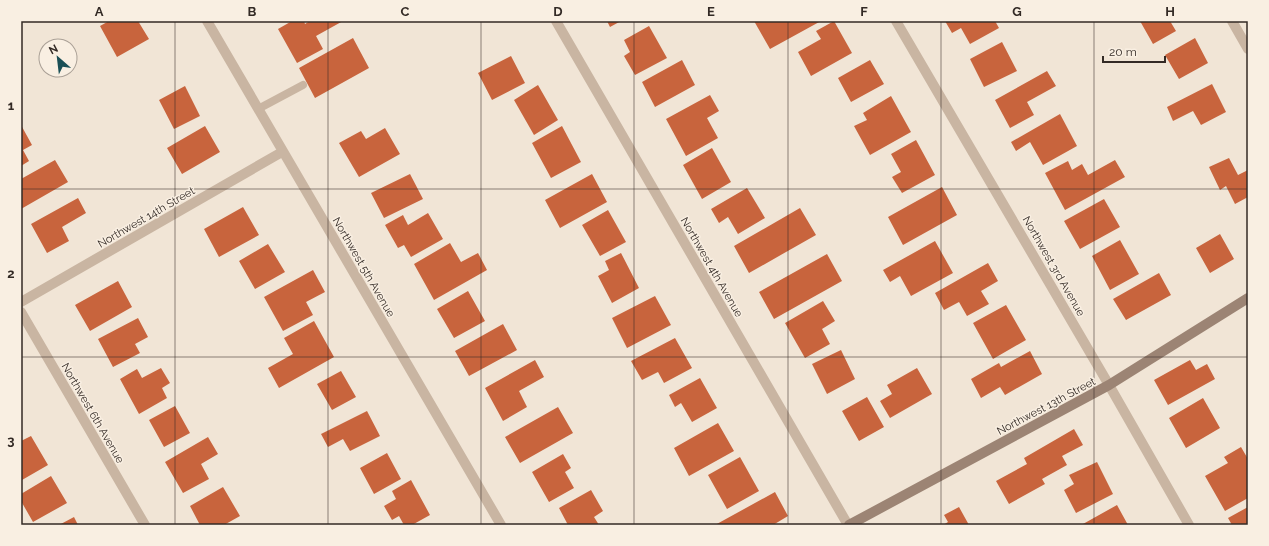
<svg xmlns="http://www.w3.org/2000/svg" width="1269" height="546" font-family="Raleway,sans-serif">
  <rect width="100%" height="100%" fill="#f1e5d6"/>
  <path fill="#c8643d" d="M109 21H138L149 39 117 57 100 26Z
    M292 21H304L305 24 310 21H343L316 36 323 49 297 63 278 29Z
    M607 21H621L610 27Z
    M754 21H821L770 49Z
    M834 21 852 53 811 76 798 52 821 39 816 31Z
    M945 21H995L999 28 970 44 961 28 952 33Z
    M1140 21H1170L1176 31 1153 44Z
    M649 26 667 58 635 75 624 56 630 52 624 40Z
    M353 38 369 68 315 98 299 68Z
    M1195 38 1208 63 1179 79 1165 55Z
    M1002 42 1017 71 984 87 970 59Z
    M511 56 525 83 492 100 478 73Z
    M682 60 695 85 655 107 642 82Z
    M870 60 884 84 851 102 838 78Z
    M1047 71 1056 86 1027 102 1034 115 1010 128 995 100Z
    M1212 84 1226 112 1201 125 1193 111 1173 121 1167 107Z
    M538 85 558 120 534 135 514 100Z
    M185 86 200 116 174 129 159 100Z
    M710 95 719 111 707 118 718 138 686 156 666 119Z
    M891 96 911 132 870 155 854 126 867 120 863 113Z
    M1060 114 1077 146 1043 165 1030 142 1016 151 1011 142Z
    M21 125 32 145 23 150 29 161 21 166Z
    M205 126 220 152 182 174 167 148Z
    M562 126 581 162 551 178 532 143Z
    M385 128 400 154 359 177 339 143 361 131 366 139Z
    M916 140 935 175 902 193 892 177 901 172 891 154Z
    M712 148 731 182 702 199 683 165Z
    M1229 158 1238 175 1248 170V197L1235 204 1226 186 1220 190 1209 167Z
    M55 160 68 182 21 209V179Z
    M1115 160 1125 177 1065 210 1045 173 1068 161 1072 170 1082 164 1088 175Z
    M410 174 423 199 384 218 371 193Z
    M592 174 607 202 560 228 545 200Z
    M942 187 957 215 903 245 888 217Z
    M747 188 765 218 738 234 728 217 719 223 711 209Z
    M78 198 86 213 62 227 69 241 47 253 31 224Z
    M1104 199 1120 227 1080 249 1064 221Z
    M243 207 259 235 219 257 204 229Z
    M800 208 816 235 749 273 734 246Z
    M608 210 626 242 600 256 582 225Z
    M428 213 443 239 411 257 404 245 398 248 385 225 403 215 408 225Z
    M1220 234 1234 259 1210 273 1196 248Z
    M1120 240 1139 274 1110 290 1092 256Z
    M935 241 953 273 911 296 900 276 890 282 883 270Z
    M450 243 461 262 478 253 487 270 434 300 414 264Z
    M268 244 285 272 255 289 239 261Z
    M621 253 639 288 612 303 598 276 609 270 605 261Z
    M827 254 842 281 774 319 759 292Z
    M988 263 998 281 981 291 989 304 967 316 959 302 944 310 935 293Z
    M313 270 325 292 306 302 313 315 283 331 264 297Z
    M1159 273 1171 295 1126 320 1113 299Z
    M118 281 132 307 90 331 75 305Z
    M468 291 485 321 454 338 437 309Z
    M655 296 671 325 627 348 612 318Z
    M823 301 835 321 822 329 830 344 805 358 785 323Z
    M1006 305 1026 340 993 359 973 323Z
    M138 318 148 337 135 344 140 353 113 367 98 339Z
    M314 321 334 357 279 388 268 368 293 354 284 338Z
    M503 324 517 350 469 376 455 351Z
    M675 338 692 368 664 383 658 372 642 380 631 361Z
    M841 350 855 379 827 394 812 364Z
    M1030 351 1042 374 1005 395 1000 387 981 398 971 379 999 363 1001 367Z
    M535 360 544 377 519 391 527 407 503 421 485 388Z
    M1190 360 1196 370 1207 364 1215 379 1168 405 1154 380Z
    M161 368 170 383 162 388 167 398 139 414 120 379 137 369 142 378Z
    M917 368 932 394 890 418 880 401 892 394 887 385Z
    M341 371 356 397 332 410 317 384Z
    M700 378 717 408 692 422 681 403 675 407 669 395Z
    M867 397 884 427 859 441 842 411Z
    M1203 398 1220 428 1186 448 1169 418Z
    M175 406 190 433 164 447 149 420Z
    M558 407 573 433 520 463 505 437Z
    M367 411 380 436 350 451 343 439 328 447 321 434Z
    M718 423 734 451 689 476 674 448Z
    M1074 429 1083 445 1062 456 1067 465 1042 479 1045 484 1009 504 996 481 1027 464 1024 458Z
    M31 436 48 465 22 480 21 441Z
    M208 437 218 454 201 464 209 479 183 493 165 462Z
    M1241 447 1248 459V498L1225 511 1205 476 1228 463 1224 457Z
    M387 453 401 479 374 494 360 468Z
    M563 454 571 468 565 472 574 488 549 502 532 472Z
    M740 457 759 491 727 509 708 475Z
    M1097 462 1113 494 1076 513 1064 490 1074 484 1069 475Z
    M51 476 67 503 33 522 21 501V494Z
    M411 480 430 515 412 525H404L399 516 392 520 384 506 396 499 392 491Z
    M223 487 240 516 224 525H200L190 506Z
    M591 490 603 511 594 517 599 525H568L559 508Z
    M775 492 788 516 773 525H715Z
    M1117 505 1128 525H1083V524Z
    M959 507 969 525H943L948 522 944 515Z
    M1248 507V525H1232L1228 518Z
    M74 517 78 525H59Z"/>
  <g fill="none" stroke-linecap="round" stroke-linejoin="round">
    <path stroke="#c9b5a2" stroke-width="8" d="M258 109 303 85"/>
    <path stroke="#c9b5a2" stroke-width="10" d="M207 21 501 525
      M556 21 848 525
      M896 21 1109 385 1189 525
      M1232 21 1248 49
      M21 302 282 152
      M21 312 145 525"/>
    <path stroke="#9c8474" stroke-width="10" d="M849 525 1109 385 1248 298"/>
  </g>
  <path fill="none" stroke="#332a25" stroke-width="1" stroke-opacity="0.55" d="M175 21V525M328 21V525M481 21V525M634 21V525M788 21V525M941 21V525M1094 21V525M21 189H1248M21 357H1248"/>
  <g text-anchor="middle" stroke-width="3" stroke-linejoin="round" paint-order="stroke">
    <g font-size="11" fill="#332a25" stroke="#f9efe2">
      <text transform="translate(146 217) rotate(-30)" y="4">Northwest 14th Street</text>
      <text transform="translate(1054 266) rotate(60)" y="4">Northwest 3rd Avenue</text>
      <text transform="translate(364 267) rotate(60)" y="4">Northwest 5th Avenue</text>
      <text transform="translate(712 267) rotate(60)" y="4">Northwest 4th Avenue</text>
      <text transform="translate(1046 406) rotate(-28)" y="4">Northwest 13th Street</text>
      <text transform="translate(93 413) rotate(60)" y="4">Northwest 6th Avenue</text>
    </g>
  </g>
  <rect width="1269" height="546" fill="none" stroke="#f9efe2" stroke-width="44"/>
  <g transform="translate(58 58) rotate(332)"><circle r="19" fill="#f9efe2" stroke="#aaa096"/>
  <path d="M0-3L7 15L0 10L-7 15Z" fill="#1a4f55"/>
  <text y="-6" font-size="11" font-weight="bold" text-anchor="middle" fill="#332a25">N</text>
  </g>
  <path d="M1103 56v6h62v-6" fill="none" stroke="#332a25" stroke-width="2"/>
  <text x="1109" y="56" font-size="12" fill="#332a25" stroke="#f9efe2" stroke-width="3" paint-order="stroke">20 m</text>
  <rect x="22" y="22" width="1225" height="502" fill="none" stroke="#332a25" stroke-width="1.5"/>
  <g font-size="13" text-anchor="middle" font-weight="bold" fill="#332a25">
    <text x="99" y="16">A</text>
    <text x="252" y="16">B</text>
    <text x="405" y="16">C</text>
    <text x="558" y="16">D</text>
    <text x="711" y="16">E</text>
    <text x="864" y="16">F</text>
    <text x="1017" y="16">G</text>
    <text x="1170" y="16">H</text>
    <text x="11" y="110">1</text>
    <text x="11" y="278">2</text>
    <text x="11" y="445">3</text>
  </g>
</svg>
